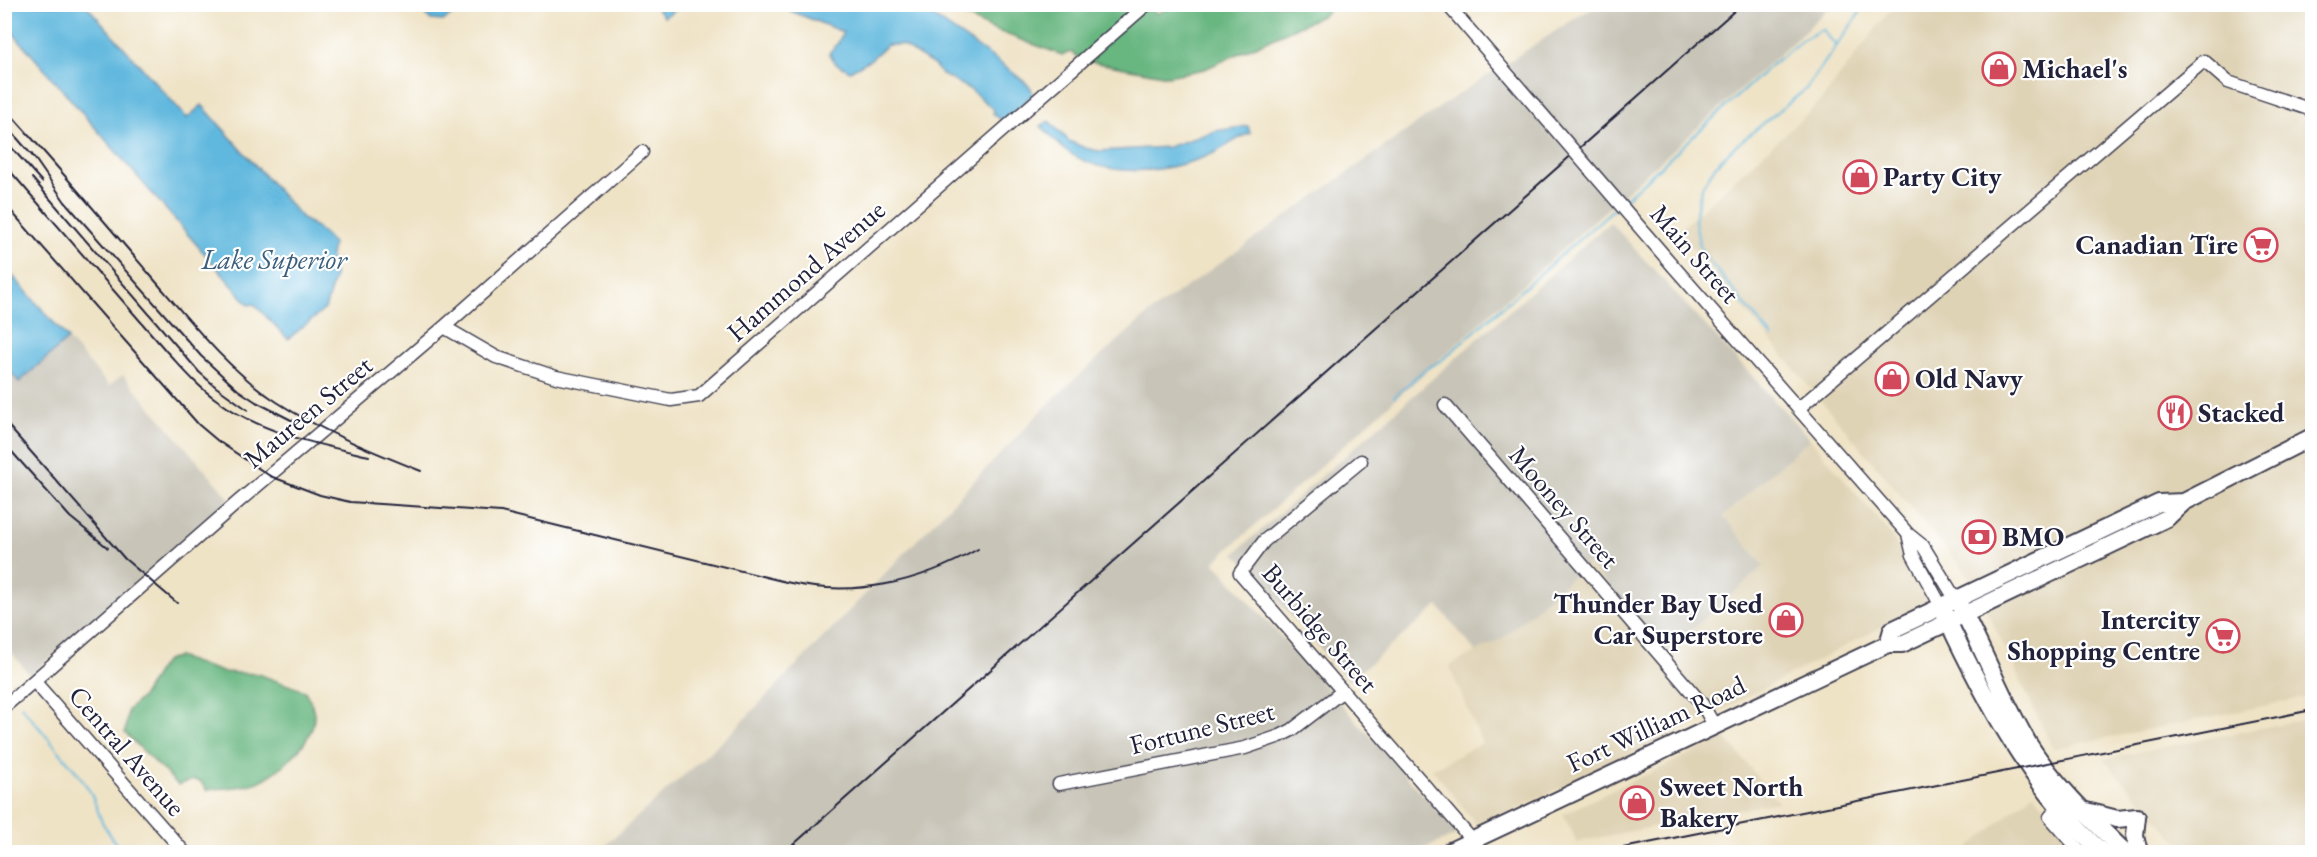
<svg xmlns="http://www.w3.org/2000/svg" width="2317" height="857" font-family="'EB Garamond',serif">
  <rect width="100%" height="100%" fill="#fff"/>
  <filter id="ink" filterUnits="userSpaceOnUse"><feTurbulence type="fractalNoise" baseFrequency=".0167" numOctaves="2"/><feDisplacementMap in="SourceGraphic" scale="12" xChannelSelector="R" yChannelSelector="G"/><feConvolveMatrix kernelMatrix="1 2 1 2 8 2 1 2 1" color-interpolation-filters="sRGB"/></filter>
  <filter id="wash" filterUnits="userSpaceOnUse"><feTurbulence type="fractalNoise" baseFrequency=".008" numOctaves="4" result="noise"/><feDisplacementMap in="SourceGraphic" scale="24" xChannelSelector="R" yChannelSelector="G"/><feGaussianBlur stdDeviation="1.35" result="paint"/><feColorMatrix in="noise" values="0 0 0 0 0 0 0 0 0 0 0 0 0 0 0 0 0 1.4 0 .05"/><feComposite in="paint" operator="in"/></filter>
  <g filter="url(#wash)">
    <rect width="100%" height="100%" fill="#efe3c6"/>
    <path fill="#dfd3b5" d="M1899 5H2312V696L2053 749 1972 580 1678 231 1820 102 1887 14Z
      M1810 439 1892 536 1930 602 1719 712 1479 827 1432 769 1482 743 1449 666 1503 638 1588 563 1667 652 1764 566 1722 516Z
      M2312 718V852H2187L2103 759Z
      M1725 737 1778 802 1577 842 1563 814Z
      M2033 793 2085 852H1964Z"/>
    <path fill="#c8c4b8" d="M1600 5H1831L1802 34 1214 562 1458 834 1417 852H598L733 731 1057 395 1148 314 1453 98 1580 15Z
      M1610 222 1810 439 1723 516 1764 566 1667 652 1588 563 1503 638 1476 652 1438 606 1349 681 1235 553Z
      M68 339 109 386 123 375 230 499 30 675 5 645 4 365 19 381Z"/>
    <path fill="#68b680" stroke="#456c5e" stroke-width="1.5" d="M1149 4 1157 14 1169 5H1335L1323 15 1205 69 1168 76 1081 60 1072 52 1062 55 992 29 942 5Z
      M178 657 222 672 258 674 305 691C307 696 312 702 313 708 321 736 281 772 258 782 243 788 222 788 207 790L200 781 192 780 178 785 125 733 128 710 143 696 161 666 168 659Z"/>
    <path fill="#61b8de" stroke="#426d8c" stroke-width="1.5" d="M4 5H86L187 118 202 105 303 219 316 227 333 243 330 263 335 276 325 309 288 339 254 304 249 305 5 24Z
      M416 5H466L443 21 431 20Z
      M654 5H682L664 17Z
      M762 5H908L928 13 998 61 1026 83 1031 88 1033 95 1003 121 993 114 994 110 971 90 941 74 934 65 902 45H887L870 60 850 71 835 63 829 53 838 43 843 32 783 8Z
      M1049 121 1069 141 1085 148 1099 151 1168 147 1215 131 1248 126 1250 133C1237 138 1226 147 1214 153 1169 173 1106 181 1064 149 1056 142 1048 133 1041 126Z
      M4 266 68 339 19 382 5 365Z"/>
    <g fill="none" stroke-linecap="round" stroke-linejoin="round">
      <path stroke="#61b8de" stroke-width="2" d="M1624 200 1769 67 1802 40 1823 29 1827 36 1837 46
        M1772 337 1713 266 1700 248 1695 221 1698 201 1703 185 1716 165 1734 147 1806 89 1866 4
        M1394 397 1424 370 1442 360 1617 206
        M4 687 7 690
        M21 706 79 775 91 793 102 822 121 852"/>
    </g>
  </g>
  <g filter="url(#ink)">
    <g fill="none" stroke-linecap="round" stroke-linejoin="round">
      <g stroke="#413f50" stroke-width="15">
        <path id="minor" d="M1674 267 1908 534 1923 546 1956 600
          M444 327 496 357 556 377 671 400 699 396 1147 4
          M1445 405 1702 704 1714 725
          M1799 408 2204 61 2228 82 2312 110
          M1361 461 1264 541 1240 573 1472 840
          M1908 534 1913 555 1941 606
          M34 681 184 852
          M4 707 238 502 444 327 642 152
          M1059 784 1245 748 1280 736 1292 730 1343 691
          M2063 802 2050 817 2081 852"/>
      </g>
      <g stroke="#413f50" stroke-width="20">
        <path id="major" d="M1960 606C1985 652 2003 702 2030 746 2055 785 2092 820 2125 852
          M1944 613C1985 700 2030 787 2102 852
          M1888 644 1892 630 2159 503 2184 502
          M2086 811 2117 819 2137 817 2135 835 2139 852
          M1448 852 1888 644H1902L2167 518 2184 502 2312 437"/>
      </g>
      <use href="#minor" stroke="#fff" stroke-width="12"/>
      <use href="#major" stroke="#fff" stroke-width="16"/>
      <path stroke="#22223b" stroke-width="2" d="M4 107C54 162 102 219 151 276 189 320 228 370 277 402 321 431 371 451 421 471
        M4 123 36 160
        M4 139 42 182
        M31 153 65 202 201 356 238 390 256 402 295 422
        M4 164 167 352C183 369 198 387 217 400 260 433 317 444 369 456
        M32 178 199 372 216 387 248 410
        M4 203 199 425 218 441 270 476 320 495 350 502 501 512 786 582C853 598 919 583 978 549
        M4 421 125 559 177 603
        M4 443 70 517 108 548
        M785 852 1742 4
        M1603 852 2312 710"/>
      <g stroke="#413f50" stroke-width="15" stroke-linecap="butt">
        <path id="minor-bridge" d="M1447 4 1674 267"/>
      </g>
      <use href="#minor-bridge" stroke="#fff" stroke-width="12"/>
    </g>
  </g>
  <defs>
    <g id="shop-ring" transform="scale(1.725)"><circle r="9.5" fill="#fff" stroke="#d1495b" stroke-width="1.5"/><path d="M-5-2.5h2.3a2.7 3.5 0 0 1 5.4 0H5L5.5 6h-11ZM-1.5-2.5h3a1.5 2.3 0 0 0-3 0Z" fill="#d1495b"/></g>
    <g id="supermarket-ring" transform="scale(1.725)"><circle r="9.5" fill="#fff" stroke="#d1495b" stroke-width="1.5"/><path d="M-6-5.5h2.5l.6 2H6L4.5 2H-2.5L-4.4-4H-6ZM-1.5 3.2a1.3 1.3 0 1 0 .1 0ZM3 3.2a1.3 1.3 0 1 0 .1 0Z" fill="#d1495b"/></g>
    <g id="restaurant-ring" transform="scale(1.725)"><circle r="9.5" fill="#fff" stroke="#d1495b" stroke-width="1.5"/><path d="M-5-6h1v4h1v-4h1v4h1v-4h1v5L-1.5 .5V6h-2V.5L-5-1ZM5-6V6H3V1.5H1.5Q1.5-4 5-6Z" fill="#d1495b"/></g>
    <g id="bank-ring" transform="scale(1.725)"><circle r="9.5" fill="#fff" stroke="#d1495b" stroke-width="1.5"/><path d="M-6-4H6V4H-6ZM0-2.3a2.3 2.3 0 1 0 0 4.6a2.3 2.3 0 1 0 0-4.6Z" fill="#d1495b"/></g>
  </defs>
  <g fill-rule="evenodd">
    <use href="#shop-ring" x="1999" y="69"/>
    <use href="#shop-ring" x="1860" y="177"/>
    <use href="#supermarket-ring" x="2261" y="245"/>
    <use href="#shop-ring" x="1892" y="379"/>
    <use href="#restaurant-ring" x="2175" y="413"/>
    <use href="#bank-ring" x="1979" y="537"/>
    <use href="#shop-ring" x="1786" y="620"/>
    <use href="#supermarket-ring" x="2223" y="636"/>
    <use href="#shop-ring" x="1637" y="803"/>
  </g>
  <g text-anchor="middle" stroke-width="4.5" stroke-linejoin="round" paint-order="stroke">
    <g font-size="27" font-weight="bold" fill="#22223b" stroke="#fff" text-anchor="start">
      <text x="2022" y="78">Michael's</text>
      <text x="1883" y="186">Party City</text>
      <text x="2238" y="254" text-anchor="end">Canadian Tire</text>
      <text x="1915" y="388">Old Navy</text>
      <text x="2198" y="422">Stacked</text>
      <text x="2002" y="546">BMO</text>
      <text x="1763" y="613" text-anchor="end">Thunder Bay Used<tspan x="1763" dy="31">Car Superstore</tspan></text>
      <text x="2200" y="629" text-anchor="end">Intercity<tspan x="2200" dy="31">Shopping Centre</tspan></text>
      <text x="1660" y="796">Sweet North<tspan x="1660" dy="31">Bakery</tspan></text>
    </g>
    <g font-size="27" fill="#22223b" stroke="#fff">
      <text transform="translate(1695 254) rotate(49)" y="9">Main Street</text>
      <text transform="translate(806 271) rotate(-41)" y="9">Hammond Avenue</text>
      <text transform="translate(308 412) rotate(-40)" y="9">Maureen Street</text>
      <text transform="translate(1564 507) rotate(49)" y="9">Mooney Street</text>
      <text transform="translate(1320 628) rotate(49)" y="9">Burbidge Street</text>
      <text transform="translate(1656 724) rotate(-25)" y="9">Fort William Road</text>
      <text transform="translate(1202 728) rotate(-14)" y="9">Fortune Street</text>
      <text transform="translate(127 751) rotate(49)" y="9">Central Avenue</text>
    </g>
    <g font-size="28" font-style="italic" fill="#3b5e7c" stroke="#fff">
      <text x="274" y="269">Lake Superior</text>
    </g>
  </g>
  <rect width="2317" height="857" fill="none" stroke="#fff" stroke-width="24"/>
</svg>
